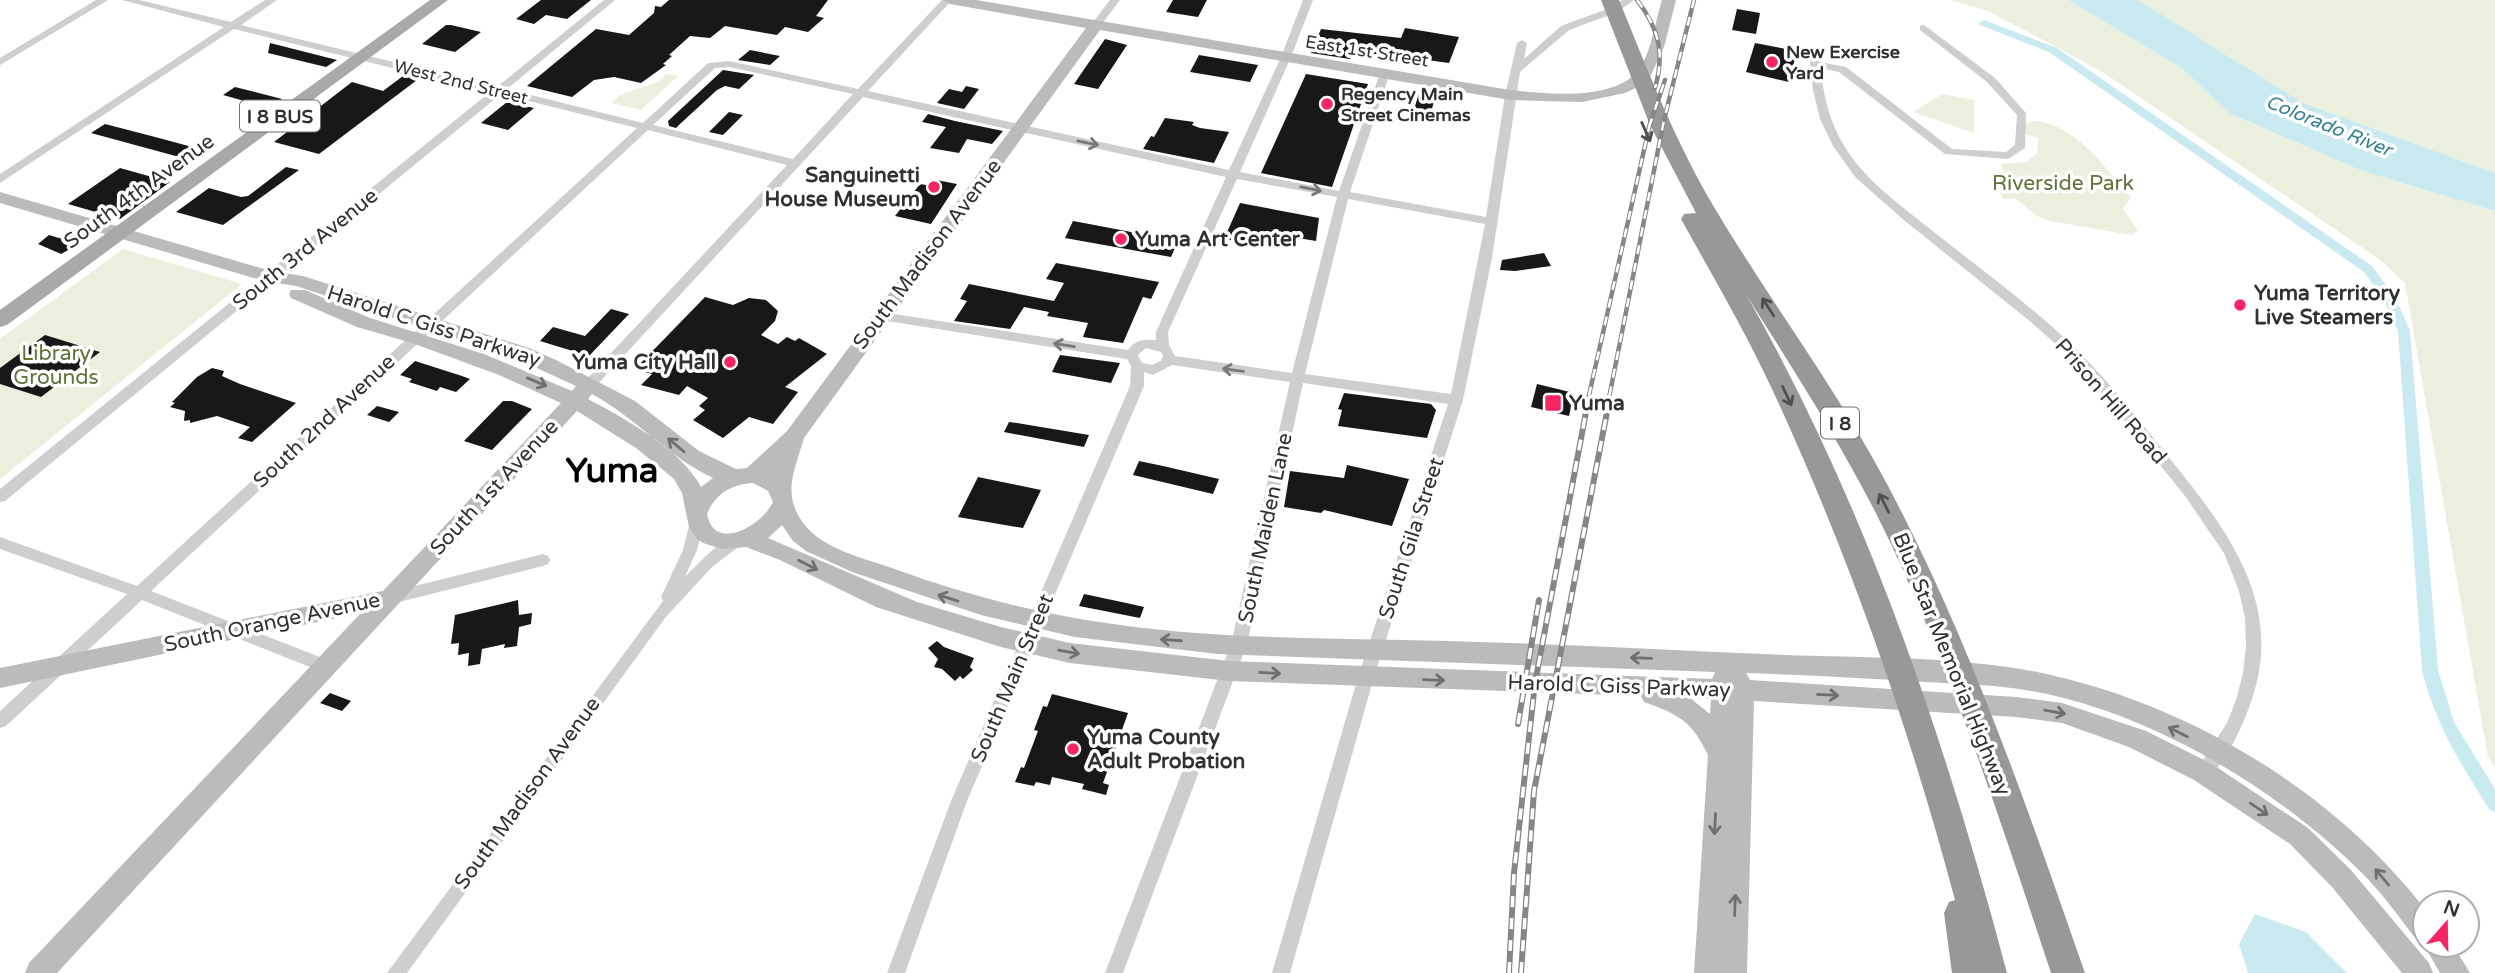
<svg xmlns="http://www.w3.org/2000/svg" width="2495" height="973" font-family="'Varela Round',sans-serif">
  <rect width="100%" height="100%" fill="#fff"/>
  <path fill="#ebefde" d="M1951 0H2068L2183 69 2229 113 2360 170 2495 211V768L2488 757 2405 283 2379 259 2101 71 1988 11Z
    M2137 0H2495V173L2303 103Z
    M667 74 678 76 641 110 611 103C630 85 649 91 667 74Z
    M1942 94 1974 100V133L1913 112Z
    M2033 121C2074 122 2106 169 2131 197L2123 209 2138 230 2131 235 2050 221 2037 216 2015 198 2003 199 2000 193 2008 189 2001 164 2027 162 2037 153 2039 138 2024 134V125Z
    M123 249 242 284 0 479V339Z"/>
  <path fill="#c9eaf0" d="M2068 0H2138L2303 103 2495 173V211L2360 170 2229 113 2183 69Z
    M2255 914 2306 932 2347 973H2248L2239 944Z"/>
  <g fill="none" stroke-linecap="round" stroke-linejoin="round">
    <path fill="#c9eaf0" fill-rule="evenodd" d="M1984 20 2057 48 2372 266 2396 299 2410 331 2438 670 2454 722 2495 789V812L2489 809C2461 764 2434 722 2422 670L2398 331 2384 300 2364 272 2049 52 1980 25 1979 23Z"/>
  </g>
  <path fill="#181818" d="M541 0H591L567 19 546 15 534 24 516 19Z
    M669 0H828L816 16 824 18 808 32 785 27 777 35 725 26 710 38 690 36 669 55 672 56 663 64 666 65 641 83 614 77 594 80 572 97 527 86 596 29 629 35 654 13 655 6 661 7Z
    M1173 0H1207L1198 17 1166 12Z
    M1737 9 1760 13 1756 34 1732 30Z
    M446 25H451L481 32 455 52 422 44Z
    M1405 28 1459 37 1449 63 1405 57 1402 64 1391 63 1394 57 1360 52 1358 55 1353 54 1350 59 1311 53 1321 29 1401 38Z
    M1105 39 1127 45 1098 89 1074 84Z
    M270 43 337 60 326 67 268 53Z
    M1755 43 1797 51 1789 82 1746 72Z
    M750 50 780 56 770 65 738 60Z
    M1199 55 1258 65 1250 82 1190 72Z
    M723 70 754 75 739 89 725 86 717 90 680 124 676 128 669 126 668 121Z
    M1306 74 1368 84 1332 187 1261 173Z
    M403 76 417 80 319 154 274 142 352 82 383 91Z
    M966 86 979 89 964 109 937 103 949 89 962 92Z
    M235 87 282 99 270 108 223 95Z
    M1419 93 1436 94 1430 116 1413 113Z
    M507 102 534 108 508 130 481 123Z
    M729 112 743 115 723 135 709 132Z
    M928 114 955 121 1003 131 992 144 967 139 959 153 930 148 946 127 922 122Z
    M1165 118 1194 122 1192 125 1200 128 1229 132 1214 163 1143 149 1151 136 1154 137Z
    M105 124 159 138 207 151 194 161 91 133Z
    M286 167 299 170 223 225 176 212 209 188 241 197 248 196Z
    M120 168 170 182 120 219 68 204Z
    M931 179 957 184 931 224 895 216 920 184 926 185Z
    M1240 203 1319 218 1316 241 1274 234 1269 246 1224 239Z
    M1073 221 1084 223 1178 241 1171 257 1065 238Z
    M49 235 79 244 61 254 38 244Z
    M1544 253 1551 266 1515 271 1500 270 1502 260Z
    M1056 263 1159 282 1151 299 1143 297 1123 343 1083 337 1088 323 1047 316 1049 312 1024 307 1010 329 954 321 967 301 960 299 969 284 1054 301 1064 283 1046 279Z
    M705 297 733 305 749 298 766 300 778 311 775 321 761 335 778 344 787 337 795 341 799 338 827 354 785 387 798 392 773 424 749 417 723 438 693 420 705 410 699 406 708 398 687 386 679 395 641 385 652 374 635 369Z
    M611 309 629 314 589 356 540 341 553 327 585 336Z
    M45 335 100 352 41 397 0 384V368Z
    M1060 355 1120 363 1111 383 1052 372Z
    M415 361 462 376 470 379 456 392 440 387 437 391 409 382 412 379 400 375Z
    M212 368 224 371 222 376 240 384 296 403 252 442 238 438 250 427 217 416 190 423V420L184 421 185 411 170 407 175 403 172 402 197 377Z
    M1537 384 1574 393 1569 416 1531 407Z
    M1344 393 1431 404 1436 410 1427 438 1338 426 1342 410 1338 409Z
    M503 401H512L532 409 492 450 464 441Z
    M377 406 399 412 389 422 367 415Z
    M1009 422 1017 423 1089 435 1084 447 1004 432Z
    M1139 461 1163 466 1219 479 1213 494 1133 475Z
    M1347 465 1409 479 1392 526 1324 510 1321 513 1284 507 1290 471 1344 478Z
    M978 477 1041 490 1023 528 958 517Z
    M1084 594 1131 604 1144 607 1140 618 1079 606Z
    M518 600 519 615 532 613 531 624 519 627 517 646 504 648 505 644 482 649 480 664 468 666 469 653 458 655 459 643 451 644 455 615Z
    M937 641 944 647 974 658 970 667 973 670 963 679 960 676 955 681 942 669 934 667 938 659 928 648Z
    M330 693 351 701 342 711 320 703Z
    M1052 694 1128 713 1103 783 1109 785 1106 795 1082 789 1084 784 1052 777 1050 785 1036 782 1034 786 1015 782 1021 767 1024 768 1038 731 1034 730 1043 706 1047 707Z"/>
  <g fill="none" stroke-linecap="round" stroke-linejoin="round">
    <path fill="#cecece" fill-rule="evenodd" d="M96 0H108L0 65V58Z
      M122 0H139L231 22 265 0H277L241 25 497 87 604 0H615L507 89 643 123 708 63 729 61 858 89 942 0H952L868 91 1229 170 1281 57 1303 0H1313L1291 57 1240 172 1339 191 1380 73 1385 70 1390 73 1350 192 1486 217 1505 95 1517 43 1522 40 1527 43 1524 59 1561 26 1610 8 1622 0H1634L1618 12 1569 30 1520 72 1492 258 1463 400 1374 677 1290 973H1272L1358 677 1448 404 1303 383 1247 644 1123 973H1105L1231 644 1290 382 1172 365 1153 375 1144 372V386L967 801 905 973H887L951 801 1130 386 1131 366 1127 359 881 320 875 316 881 312 1128 350C1134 340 1145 339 1156 340V332L1226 177 863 97 594 388 589 390 582 385 584 382 787 165 648 130 151 591 330 661 333 666 330 671 325 673 320 671 142 600 6 726 0 728V711L127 594 0 549V537L137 586 637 128 501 94 5 501 0 502V489L490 92 234 29 0 183V174L224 27ZM729 67 853 94 793 159 653 125 715 68ZM1237 179 1337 197 1292 373 1175 356 1169 345 1168 332ZM1348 199 1485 224 1451 394 1305 374ZM1146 348 1161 352 1163 356 1161 361 1152 365 1142 363 1138 355Z
      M1110 0H1120L1099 28H1091L1090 26Z
      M1924 25 1995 78 2026 113 2025 148 2008 159 1945 154 1839 72 1821 68C1823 95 1829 120 1843 144 1862 177 1895 201 1925 225 1964 256 2003 285 2041 317 2086 355 2123 399 2159 445 2222 524 2291 602 2248 710 2241 729 2222 772 2203 779L2197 777 2195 772 2227 723 2236 700 2243 673 2246 646 2245 618 2239 591 2224 553 2185 496 2106 398 2069 356 2031 322 1905 221 1856 178 1833 146 1820 119 1813 90 1809 54 1814 51 1819 54 1820 62 1846 67 1952 149 2006 152 2015 145 2017 115 1987 82 1920 30V26Z
      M697 516 702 518 704 522 697 550 685 577C696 566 725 533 741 537L743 541 741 545 712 567 665 618 407 973H387L663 601 661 597 683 550 690 522 692 518Z
      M543 554 548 556 550 560 548 564 543 566 391 604 386 602 384 598 386 594 391 592Z"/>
    <path fill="#bbb" fill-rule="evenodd" d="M943 0H976L1510 90C1545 94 1617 102 1640 68 1652 49 1655 22 1662 0H1676L1664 47 1651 75 1640 86 1625 93 1582 102 1510 100 1100 30 804 438C795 470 781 494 804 524 823 549 863 558 892 568 966 595 1042 615 1120 625 1229 640 1338 638 1447 641 1559 644 1671 650 1783 655 1869 658 1972 656 2055 676 2196 709 2336 794 2425 909V945H2453L2470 973H2440L2424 945V943L2416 939C2399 917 2382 893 2362 873 2279 790 2153 714 2037 692 2001 685 1963 684 1926 682 1866 678 1806 675 1746 673L1750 680 2016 697 2062 703 2146 731 2212 764 2308 828 2350 869 2429 963 2433 973H2402L2332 887 2290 844 2194 780 2129 747 2062 723 2016 717 1754 701 1747 973H1694L1708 755C1691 720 1679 715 1644 702L1641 696 1229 681 1070 663 1001 647 876 607 780 560 746 547 722 549 703 543 697 539 689 527 682 493 674 479 636 448 577 411 57 973H25L29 963 361 613 0 688V668L383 591 561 403 499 375 412 343 357 327 291 298 289 294 291 290H305L370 318 484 354 572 391 576 386 515 358 296 286 264 281 0 203V192L271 271 303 276 529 348 556 360 635 401 699 451 736 469 747 468 787 431 1086 28 950 4ZM592 394C636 418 668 457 713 478L701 487C682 450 624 418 588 399ZM753 483 768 491 773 502C762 526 714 553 707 514 715 494 732 484 753 483ZM782 525 793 541 806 551 852 572 981 615 1075 637 1217 654 1715 672 1712 679 1229 661 1070 643 1001 627 917 602 768 538ZM1690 698 1711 699 1710 714Z"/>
    <path fill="#a9a9a9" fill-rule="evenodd" d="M430 0H448L7 325 0 327V310Z"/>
    <path fill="#989898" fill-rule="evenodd" d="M1601 0H1619C1648 71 1675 141 1714 207 1770 301 1836 388 1887 484 1970 640 2027 807 2085 973H2051C2003 828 1956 683 1891 544 1850 457 1798 377 1747 296 1867 507 1945 739 2007 973H1952L1944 913 1949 902 1955 900C1908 724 1848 552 1771 387 1744 329 1712 275 1681 219L1684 214 1696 213 1650 125Z"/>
    <g stroke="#868686" stroke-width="4.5">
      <path id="rail-far1" d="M1637 0C1659 29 1665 53 1655 88
        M1649 127 1665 80
        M1585 413 1651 119
        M1606 413 1664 120 1694 0"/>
    </g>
    <g stroke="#868686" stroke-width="6">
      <path id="rail" d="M1518 724 1539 600
        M1509 973 1514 873 1535 683 1586 412
        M1521 973 1534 791 1607 412"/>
    </g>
    <use href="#rail-far1" stroke="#fff" stroke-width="2.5" stroke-dasharray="9" stroke-linecap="butt"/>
    <use href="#rail" stroke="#fff" stroke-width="3.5" stroke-dasharray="11" stroke-linecap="butt"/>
  </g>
  <defs><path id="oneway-shaft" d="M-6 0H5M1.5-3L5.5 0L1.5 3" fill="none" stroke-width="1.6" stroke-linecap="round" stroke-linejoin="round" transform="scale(1.75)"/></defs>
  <g stroke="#505050">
    <use href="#oneway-shaft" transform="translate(1646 132) rotate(66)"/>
    <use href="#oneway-shaft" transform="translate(1768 307) rotate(-123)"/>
    <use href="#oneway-shaft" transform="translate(1787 396) rotate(65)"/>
    <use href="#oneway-shaft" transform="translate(1884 503) rotate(-117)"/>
  </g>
  <g stroke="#787878">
    <use href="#oneway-shaft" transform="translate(1088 143) rotate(12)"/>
    <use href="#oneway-shaft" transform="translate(1311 189) rotate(11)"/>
    <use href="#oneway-shaft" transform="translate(1064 345) rotate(-171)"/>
    <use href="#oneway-shaft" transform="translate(1233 370) rotate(-172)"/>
  </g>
  <g stroke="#6f6f6f">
    <use href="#oneway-shaft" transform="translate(537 382) rotate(23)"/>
    <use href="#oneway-shaft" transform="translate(676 445) rotate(-140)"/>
    <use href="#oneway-shaft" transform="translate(808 565) rotate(27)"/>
    <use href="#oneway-shaft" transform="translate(948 598) rotate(-163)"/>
    <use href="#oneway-shaft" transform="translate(1171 640) rotate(-176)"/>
    <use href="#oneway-shaft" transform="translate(1069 652) rotate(10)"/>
    <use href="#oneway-shaft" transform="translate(1641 658) rotate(-178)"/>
    <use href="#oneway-shaft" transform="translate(1270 673) rotate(3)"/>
    <use href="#oneway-shaft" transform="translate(1434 680) rotate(2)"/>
    <use href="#oneway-shaft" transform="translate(1828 695) rotate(3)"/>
    <use href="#oneway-shaft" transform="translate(2055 712) rotate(10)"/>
    <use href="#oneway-shaft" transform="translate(2178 732) rotate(-153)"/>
    <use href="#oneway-shaft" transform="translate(2259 809) rotate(34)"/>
    <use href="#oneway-shaft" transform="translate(1715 824) rotate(93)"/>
    <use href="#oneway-shaft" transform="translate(2382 877) rotate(-130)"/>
    <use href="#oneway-shaft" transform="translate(1735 905) rotate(-88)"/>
  </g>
  <g fill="#f62563" stroke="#fff" stroke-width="2.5">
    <circle cx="1772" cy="62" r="7"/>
    <circle cx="1327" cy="104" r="7"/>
    <circle cx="934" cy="187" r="7"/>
    <circle cx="1121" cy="239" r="7"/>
    <circle cx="2240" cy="305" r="7"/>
    <circle cx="730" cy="362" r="7"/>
    <rect x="1544" y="394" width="18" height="18" rx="3.5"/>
    <circle cx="1073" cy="749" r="7"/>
  </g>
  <g text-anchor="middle" stroke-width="7" stroke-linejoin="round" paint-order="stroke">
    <g font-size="18" fill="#313131" stroke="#fff">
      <text transform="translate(1367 51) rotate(9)" y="6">East 1st Street</text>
      <text transform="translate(461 82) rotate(14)" y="6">West 2nd Street</text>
    </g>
    <g font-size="18" font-weight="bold" fill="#313131" stroke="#fff" text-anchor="start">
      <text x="1786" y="58">New Exercise<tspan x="1786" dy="21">Yard</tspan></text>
      <text x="1341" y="100">Regency Main<tspan x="1341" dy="21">Street Cinemas</tspan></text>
    </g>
    <g fill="#fff" stroke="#6f6f6f" stroke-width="2">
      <rect x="240" y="100.5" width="80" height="31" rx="5"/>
      <rect x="1821" y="407.5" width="38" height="31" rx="5"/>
    </g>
    <g font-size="19" font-weight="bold" fill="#313131">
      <text x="280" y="123">I 8 BUS</text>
      <text x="1840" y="430">I 8</text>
    </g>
    <g font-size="19" font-style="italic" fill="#32808f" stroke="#fff">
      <text transform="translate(2329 125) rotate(22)" y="7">Colorado River</text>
    </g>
    <g font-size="21" font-weight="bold" fill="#313131" stroke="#fff" text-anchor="start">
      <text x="920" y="182" text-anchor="end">Sanguinetti<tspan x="920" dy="24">House Museum</tspan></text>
      <text x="1135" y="246">Yuma Art Center</text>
      <text x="2254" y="300">Yuma Territory<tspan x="2254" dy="24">Live Steamers</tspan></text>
      <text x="716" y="369" text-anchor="end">Yuma City Hall</text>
      <text x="1569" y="410">Yuma</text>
      <text x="1087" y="744">Yuma County<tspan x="1087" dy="24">Adult Probation</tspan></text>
    </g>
    <g font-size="21" fill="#617239" stroke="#fff">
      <text x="2063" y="190">Riverside Park</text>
      <text x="56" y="360">Library<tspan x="56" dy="24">Grounds</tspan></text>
    </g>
    <g font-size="21" fill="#313131" stroke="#fff">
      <text transform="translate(139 191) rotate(-36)" y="7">South 4th Avenue</text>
      <text transform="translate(305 249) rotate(-39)" y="7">South 3rd Avenue</text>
      <text transform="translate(927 254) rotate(-53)" y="7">South Madison Avenue</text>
      <text transform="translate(434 326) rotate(18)" y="7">Harold C Giss Parkway</text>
      <text transform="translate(2111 401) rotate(49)" y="7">Prison Hill Road</text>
      <text transform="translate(324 421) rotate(-43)" y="7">South 2nd Avenue</text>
      <text transform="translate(494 487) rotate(-47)" y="7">South 1st Avenue</text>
      <text transform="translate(1265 528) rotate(-78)" y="7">South Maiden Lane</text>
      <text transform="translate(1411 538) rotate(-72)" y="7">South Gila Street</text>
      <text transform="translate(272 622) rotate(-12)" y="7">South Orange Avenue</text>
      <text transform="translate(1952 664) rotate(68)" y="7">Blue Star Memorial Highway</text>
      <text transform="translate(1012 678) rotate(-67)" y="7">South Main Street</text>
      <text transform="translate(1619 686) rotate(2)" y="7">Harold C Giss Parkway</text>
      <text transform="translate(527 793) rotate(-54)" y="7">South Madison Avenue</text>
    </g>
    <g font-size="35" font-weight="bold" fill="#000" stroke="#fff">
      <text x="612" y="482">Yuma</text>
    </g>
  </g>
  <g transform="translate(2446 924) rotate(20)"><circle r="33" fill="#ffffff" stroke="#adadad" stroke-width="2"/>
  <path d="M0-5L12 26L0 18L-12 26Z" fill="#f62563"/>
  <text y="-10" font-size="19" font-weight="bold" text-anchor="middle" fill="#313131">N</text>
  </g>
</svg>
